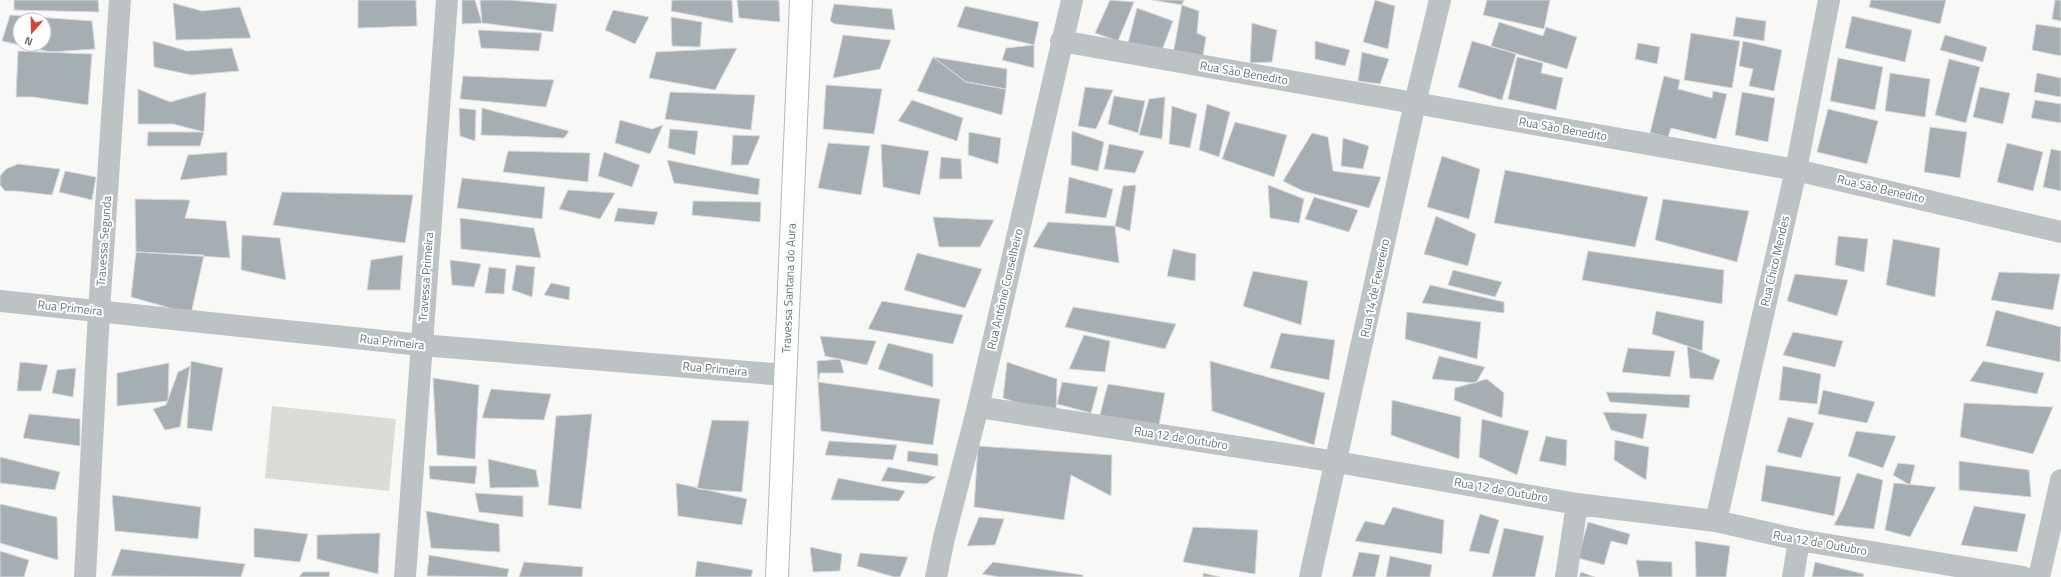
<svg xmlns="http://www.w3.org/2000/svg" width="2061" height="577" font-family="'Titillium Web',sans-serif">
  <rect width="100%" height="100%" fill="#f8f8f6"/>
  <path fill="#d9ddd6" d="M272 406 396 419 389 491 265 478Z"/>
  <path fill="#a5afb3" stroke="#dadad9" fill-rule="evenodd" d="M14 0H98L99 12 14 10Z
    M358 0H416L417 26 358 28Z
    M462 0H475L482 23 462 24Z
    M480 0H510L557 4 553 32 482 23Z
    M672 0H732L733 23 671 11Z
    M737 0H779L780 22 739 18Z
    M1110 0 1134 2 1118 41 1095 33Z
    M1152 0H1184L1182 5Z
    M1375 0 1395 6 1388 49 1363 42Z
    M1487 0H1550L1544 29 1483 15Z
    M1871 0H1946L1940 24 1869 7Z
    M2055 0H2061V21L2052 19Z
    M173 3 202 11 240 7 251 38 176 40Z
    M834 4 892 9 895 30 835 24 830 21Z
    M1182 5 1199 11 1197 33 1206 37 1203 56 1173 54Z
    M965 6 1039 22 1034 45 957 27Z
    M1137 8 1173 21 1161 53 1128 43Z
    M613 10 649 17 635 44 605 30Z
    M10 15 92 21 95 49 50 52 2 41ZM20 20H44V44H20Z
    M1852 16 1912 30 1905 62 1845 48Z
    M671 17 702 22 700 47 672 46Z
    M1736 17 1766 21 1764 41 1733 36Z
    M1499 22 1543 36 1546 27 1577 37 1567 69 1491 46Z
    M1252 23 1277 30 1272 62 1250 63Z
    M2036 24 2061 28V56L2032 50Z
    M478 30 542 33 539 51 481 48Z
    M1691 33 1740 41 1732 88 1684 80Z
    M843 35 891 40 880 69 833 78Z
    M1945 35 1987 47 1983 62 1940 50Z
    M153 41 187 51 232 48 239 71 191 75 154 67Z
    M1315 41 1350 50 1345 66 1315 59Z
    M1472 41 1516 54 1502 100 1458 87Z
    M1743 41 1782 50 1774 91 1749 86 1753 69 1739 66Z
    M1638 43 1660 47 1657 64 1635 59Z
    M1034 45V68L1002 60 1006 48Z
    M737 48 715 90 649 78 656 52Z
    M18 51 92 54 88 105 33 97H16Z
    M1362 52 1389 59 1380 84 1358 81Z
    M933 57 966 82 1006 89 1002 115 917 91Z
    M933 57 1007 69 1006 89 966 82Z
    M1517 57 1543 63 1541 73 1563 78 1556 110 1508 99Z
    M1838 58 1883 67 1875 110 1830 101Z
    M1949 59 1980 67 1966 123 1935 115Z
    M1890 73 1930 79 1925 117 1885 111Z
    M2037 73 2061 78V97L2034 92Z
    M463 76 554 80 546 107 460 99Z
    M1664 76 1680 80 1678 89 1712 98 1713 91 1727 94 1716 139 1671 128 1668 137 1650 133Z
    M826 85 882 89 874 134 823 129Z
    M1085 87 1113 90 1096 129 1078 126Z
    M1980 87 2010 93 2003 124 1973 117Z
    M138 89 170 102 206 92 204 132 173 124H138Z
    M670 92 755 95 751 130 665 119Z
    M1742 92 1775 98 1768 142 1735 135Z
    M1114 96 1145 101 1138 133 1108 124Z
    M1165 97 1162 139 1139 135 1149 99Z
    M912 100 963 118 957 141 898 121Z
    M2035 100 2061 104V123L2031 118Z
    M1207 104 1230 112 1219 157 1199 150Z
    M1172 106 1197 114 1190 148 1169 144Z
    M459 108 476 110 475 141 460 136Z
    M482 108 569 131 564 138 481 135Z
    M1828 109 1878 121 1867 164 1817 152Z
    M620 120 652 129 663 125 650 154 615 143Z
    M1235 122 1287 135 1274 177 1222 159Z
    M1930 127 1967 132 1960 178 1924 172Z
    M670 129 698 131 695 155 668 148Z
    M1072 131 1104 142 1098 171 1071 165Z
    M148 132H204L200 146H147Z
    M969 132 1001 138 998 164 968 155Z
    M1312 133 1328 137 1333 171 1381 177 1369 208 1303 191 1283 181Z
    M733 135 760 136 748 165H731Z
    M1343 138 1369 146 1363 169 1341 166Z
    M828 143 870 146 861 195 818 188Z
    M2007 143 2043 152 2033 191 1997 182Z
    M881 144 929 151 920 195 883 187Z
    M1109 144 1144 151 1135 173 1104 169Z
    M2051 149 2061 151V191L2043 187Z
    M508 151 590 153 588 182 503 172Z
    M227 152V175L180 180 188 155Z
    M604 152 640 165 632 187 598 176Z
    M1442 156 1480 169 1469 219 1427 207Z
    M941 157 961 159 962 179H939Z
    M667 160 760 179 758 195 674 183Z
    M18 164 60 169 52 195 16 191H5L0 185V176L6 169Z
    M1505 170 1648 197 1635 247 1494 223Z
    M65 171 96 177 92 200 59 192Z
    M1069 177 1113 189 1106 218 1065 213Z
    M462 178 545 187 542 219 457 208Z
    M1136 185 1130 231 1115 226 1123 186Z
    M1268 185 1304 199 1299 223 1270 218Z
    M568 190 615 193 600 219 559 209Z
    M282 192 413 195 405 243 273 225Z
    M1314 197 1358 210 1349 232 1305 219Z
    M135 199 190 200 185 218 226 221 230 258 136 252Z
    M1663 199 1749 211 1737 262 1655 240Z
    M693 201 761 202 760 222 692 215Z
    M618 208 658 212 654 225 614 221Z
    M1436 216 1476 234 1468 266 1424 254Z
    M933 217 994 220 980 247H939Z
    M460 218 534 228 541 258 461 249Z
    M1048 222 1115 226 1119 263 1033 247Z
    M242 235 280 238 286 280 241 270Z
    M1838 236 1868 239 1864 272 1835 265Z
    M1893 239 1940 248 1935 297 1886 285Z
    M1173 249 1196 254 1195 281 1167 276Z
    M1588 251 1724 270 1722 304 1582 280Z
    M136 252 204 255 191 314 131 297Z
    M917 253 982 269 965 308 904 290Z
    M403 255 400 290H367L371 260Z
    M450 260 481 264 474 287 452 285Z
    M516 265 535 267 532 297 512 290Z
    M489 267 506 269 504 294 485 293Z
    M1453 270 1502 282 1495 297 1448 285Z
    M1253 271 1308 281 1301 325 1243 306Z
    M1999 272 2060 274 2053 310 1991 300Z
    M1795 274 1848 280 1837 316 1787 301Z
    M551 283 570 287 569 300 544 295Z
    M1430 285 1504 302V313L1422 303Z
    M882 301 963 315 953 344 868 329Z
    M1073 307 1176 324 1165 349 1065 327Z
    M1996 310 2061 327 2060 362 1986 346Z
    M1656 311 1704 321 1702 351 1652 334Z
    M1407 312 1481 322 1477 359 1405 339Z
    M1793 332 1843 341 1835 367 1783 355Z
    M1281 333 1335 340 1329 380 1270 368Z
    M1084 335 1110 341 1105 372 1069 369Z
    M820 336 876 341 867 365 825 356Z
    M888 343 933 354V387L878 369Z
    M1687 346 1720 360 1713 380 1690 378Z
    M1628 348 1675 351 1670 377 1622 372Z
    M1439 356 1485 367 1476 383 1432 379Z
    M840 359 844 373H820L818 382 817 361Z
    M191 361 223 368 212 431 187 428Z
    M1210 361 1325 393 1314 445 1212 411Z
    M1983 361 2044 373 2037 394 1970 381Z
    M20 362 48 365 41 391H17Z
    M1007 362 1057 379 1056 416 1003 398Z
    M169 363 168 401 117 406V373Z
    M190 366 180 427 165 430 153 409 166 405 178 372Z
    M1783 366 1821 374 1817 404 1779 400Z
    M76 368 73 397 52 393 57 370Z
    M433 378 479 385 475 459 437 455Z
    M1487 379 1504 393 1502 418 1454 400 1455 388Z
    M818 382 940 399 933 445 821 431Z
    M1062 382 1098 387 1091 413 1057 404Z
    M1108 384 1165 393 1159 425 1099 418Z
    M491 389 551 394 544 420 482 418Z
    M1823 390 1875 402 1867 423 1818 414Z
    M1606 392 1690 395 1689 408 1610 402Z
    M1392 400 1461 417 1459 459 1391 435Z
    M1964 403 2053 407 2033 454 1960 437Z
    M1603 412 1647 414 1643 439 1611 430Z
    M29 414 80 419V446L23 438Z
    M592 414 581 509 548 505 556 416Z
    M1788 417 1814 423 1801 458 1777 452Z
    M1482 419 1529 431 1517 475 1479 457Z
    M712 420 749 421 742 492 697 489Z
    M1856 431 1896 436 1883 468 1848 456Z
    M1546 436 1567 440 1566 466 1539 461Z
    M1615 440 1649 447 1646 480 1614 460Z
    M829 441 897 445 893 460 825 455Z
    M978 446 1112 455 1111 496 1071 475 1064 520 974 507Z
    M908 451 938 454V466L907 461Z
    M0 457 60 472 55 490 0 483Z
    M488 459 536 470 539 487 490 488Z
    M1959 461 2029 470 2031 497 1959 490Z
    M1898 463 1915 465 1910 485 1893 475Z
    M1766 465 1841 477 1834 516 1761 501Z
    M429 466H477L475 484 430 479Z
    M888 467 936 477 926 484 881 481Z
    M1857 473 1883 480 1874 529 1834 525 1844 506Z
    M838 478 905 491 899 501 831 500Z
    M676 483 747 499 742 525 678 516Z
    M1894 483 1936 487 1910 537 1885 530Z
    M475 493 523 496V517L479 512Z
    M112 495 201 507 198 539 115 531Z
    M0 504 57 517 58 560 0 543Z
    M1974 506 2026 514 2017 552 1961 545Z
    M1393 507 1444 520 1442 554 1355 541 1365 521 1384 525Z
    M426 511 499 524 500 552 431 548Z
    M1480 514 1499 520 1489 554 1469 551Z
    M979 517 1004 519 995 545 967 546Z
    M1588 522 1630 534 1627 545 1611 541 1604 565 1578 558Z
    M1193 527 1258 530 1255 574 1183 562Z
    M254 528 308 534 300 562 254 557Z
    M1504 528 1544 536 1535 577H1492Z
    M380 533 378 574 317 559V535Z
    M1695 541 1730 546 1726 577H1696Z
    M810 547 842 554 840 571 813 572Z
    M121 549 245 564 241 577 111 576Z
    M0 551 29 560 24 577H0Z
    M1359 552 1380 555 1375 577H1352Z
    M860 553 908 557 900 577H894L857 566Z
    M429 555 509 569 507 577 427 576Z
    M1390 556 1432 565 1430 577H1386Z
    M1636 560 1672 562V577H1639Z
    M697 561 711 563 753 570 751 577H695Z
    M524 562 583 567 582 577H519Z
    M993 562 1083 575V577H999L982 574Z
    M1815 562 1864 574 1863 577H1812Z
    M303 572H330L329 577H299Z
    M1581 572 1595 577H1579Z
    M1203 573 1220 577H1203Z"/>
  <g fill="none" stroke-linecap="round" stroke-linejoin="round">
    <g stroke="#b2b9bc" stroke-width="24">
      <g id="secondary">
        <path id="s1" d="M777 577 801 0"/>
      </g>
    </g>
    <path stroke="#bdc3c5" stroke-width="22" d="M1061 41 1796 170 2061 232
      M0 301 421 345 785 375
      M978 407 1337 462 1577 504 1716 521 1799 540 2023 577
      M1716 521 1796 170 1829 0
      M85 577 99 311 120 0
      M405 577 447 0
      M936 577 944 538 978 407 1072 0
      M1310 577 1415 103 1440 0
      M1566 577 1577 504
      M1793 577 1799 540
      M2039 577 2061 480"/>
    <use href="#secondary" stroke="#fff" stroke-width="22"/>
  </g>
  <g text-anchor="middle" stroke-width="4" stroke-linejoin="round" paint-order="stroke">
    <g font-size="12" fill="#66787f" stroke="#fff">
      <text transform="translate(1244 73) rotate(10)" y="4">Rua São Benedito</text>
      <text transform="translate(1563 129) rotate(10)" y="4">Rua São Benedito</text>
      <text transform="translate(1881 189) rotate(13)" y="4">Rua São Benedito</text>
      <text transform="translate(104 241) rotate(-86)" y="4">Travessa Segunda</text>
      <text transform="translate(1775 261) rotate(-77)" y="4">Rua Chico Mendes</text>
      <text transform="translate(426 277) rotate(-86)" y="4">Travessa Primeira</text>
      <text dy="4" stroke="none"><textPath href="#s1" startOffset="289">Travessa Santana do Aura</textPath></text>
      <text transform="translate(1375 288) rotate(-78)" y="4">Rua 14 de Fevereiro</text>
      <text transform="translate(1005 289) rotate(-77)" y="4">Rua Antônio Conselheiro</text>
      <text transform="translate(70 308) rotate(6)" y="4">Rua Primeira</text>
      <text transform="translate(392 342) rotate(6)" y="4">Rua Primeira</text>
      <text transform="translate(715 369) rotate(5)" y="4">Rua Primeira</text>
      <text transform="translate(1181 438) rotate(9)" y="4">Rua 12 de Outubro</text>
      <text transform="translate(1501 490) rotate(10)" y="4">Rua 12 de Outubro</text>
      <text transform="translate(1820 543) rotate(10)" y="4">Rua 12 de Outubro</text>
    </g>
  </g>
  <g transform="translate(32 32) rotate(200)"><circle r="19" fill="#ffffff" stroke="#c2c9cc"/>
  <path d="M0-3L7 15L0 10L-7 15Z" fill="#d54739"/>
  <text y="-6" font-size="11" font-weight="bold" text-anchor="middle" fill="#66787f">N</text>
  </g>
</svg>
